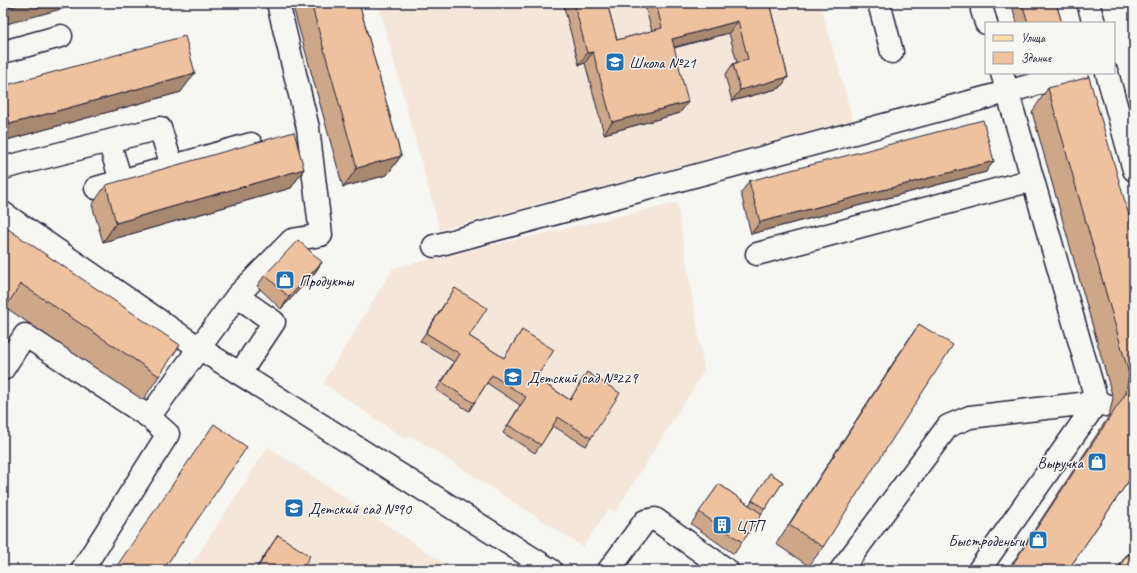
<svg xmlns="http://www.w3.org/2000/svg" width="1137" height="573" font-family="Caveat,sans-serif">
  <rect width="100%" height="100%" fill="#f6f6f2"/>
  <filter id="ink" filterUnits="userSpaceOnUse"><feTurbulence type="fractalNoise" baseFrequency=".025" numOctaves="2"/><feDisplacementMap in="SourceGraphic" scale="8" xChannelSelector="R" yChannelSelector="G"/><feConvolveMatrix kernelMatrix="1 2 1 2 8 2 1 2 1" color-interpolation-filters="sRGB"/></filter>
  <g filter="url(#ink)">
    <path fill="#f4e6d9" d="M378 3H820L853 120 440 230Z
      M677 203 704 371 615 512 609 508 583 547 413 437 404 438 323 383 393 268Z
      M268 447 454 570H188Z"/>
    <g fill="none" stroke-linecap="round" stroke-linejoin="round">
      <g stroke="#22223b" stroke-width="25">
        <path id="minor" d="M879 3 892 52
          M1088 3 1094 23
          M982 10 986 23
          M3 52 61 36
          M1107 73 1134 170
          M109 141 121 181
          M3 168 160 128 172 166
          M96 188 251 144
          M3 213 199 348 551 570
          M434 246 1077 73
          M757 254 1033 180
          M237 296 274 322 240 373
          M3 369 25 335 149 417 168 434 82 570
          M149 417 237 296 292 240 321 235 308 128 278 3
          M609 570 645 521 655 519 727 570
          M841 570 948 426 970 417 1097 402 1106 405
          M979 570 1097 402 1002 73"/>
      </g>
      <g stroke="#22223b" stroke-width="25">
        <path id="major" d="M1131 570 1134 565"/>
      </g>
      <use href="#minor" stroke="#f6f6f2" stroke-width="22"/>
      <use href="#major" stroke="#fcdcac" stroke-width="22"/>
    </g>
    <path fill="#cea789" stroke="#22223b" d="M292 3H359L401 156 387 175 343 187Z
      M563 3H607L617 40 652 31 644 3H692L693 7 769 3 788 77 780 88 732 101 725 75 733 64 737 62 729 33 674 48 680 113 604 134 585 63 579 65Z
      M1011 3H1056L1062 23H1017Z
      M3 86 181 92 3 141Z
      M1048 88 1134 233V473L1068 570H1008L1109 416 1113 398 1032 112Z
      M304 169 291 188 103 242 92 205 106 185Z
      M986 172 751 234 741 193 749 181Z
      M3 236 159 376 143 400 5 307Z
      M322 262 314 274 281 309 257 286 265 275Z
      M455 288 469 336 504 358 522 330 536 378 570 400 587 372 591 438 586 446 553 426 535 453 503 433 520 405 487 383 469 411 436 390 454 362 420 341Z
      M919 324 823 547 809 566 776 544 906 343Z
      M770 473 783 482 734 554 691 524 719 484 749 505Z
      M278 535 301 570H255Z"/>
    <path fill="#a7886f" stroke="#22223b" d="M24 3H83L3 25V9Z
      M738 21 729 33 663 50 672 39Z
      M593 52 585 63 579 65 587 53Z
      M195 73 181 92 3 141V134L10 124Z
      M788 77 780 88 732 101 740 90Z
      M688 102 680 113 604 134 612 122Z
      M401 156 387 175 343 187 357 168Z
      M994 161 986 172 751 234 760 222Z
      M304 169 291 188 103 242 116 223Z
      M322 262 314 274 281 309 289 297Z"/>
    <path fill="#efc29f" stroke="#22223b" d="M3 3H24L3 9Z
      M311 3H359L401 156 357 168Z
      M574 3H607L617 40 662 28 656 3H692L693 7 708 3H769L788 77 740 90 733 64 748 59 738 21 672 39 688 102 612 122 593 52 587 53Z
      M1022 3H1056L1062 23H1028Z
      M185 36 195 73 10 124 3 98V86Z
      M1089 77 1134 233V473L1068 570H1009L1126 393 1129 374 1048 88Z
      M983 120 994 161 760 222 749 181Z
      M294 132 304 169 116 223 106 185Z
      M8 229 180 345 159 376 21 284 3 311V237Z
      M298 240 322 262 289 297 265 275Z
      M455 288 487 308 469 336 504 358 522 330 554 350 536 378 570 400 587 372 620 393 591 438 558 417 541 445 508 425 526 397 492 375 474 403 442 382 460 354 426 333Z
      M919 324 953 345 823 547 789 525Z
      M214 424 247 447 163 570H114Z
      M770 473 783 482 765 509 752 500Z
      M719 484 762 514 742 542 699 512Z
      M278 535 310 556 301 570H256Z
      M855 568 859 570H854Z"/>
  </g>
  <defs>
    <g id="school-square" transform="scale(1)"><rect x="-9" y="-9" width="18" height="18" rx="4" fill="#1f6fb2" stroke="#f6f6f2"/><path d="M0-5L7-2L0 1L-7-2ZM-4 1L0 2.5L4 1V4Q0 6-4 4Z" fill="#fff"/></g>
    <g id="shop-square" transform="scale(1)"><rect x="-9" y="-9" width="18" height="18" rx="4" fill="#1f6fb2" stroke="#f6f6f2"/><path d="M-5-2.5h2.3a2.7 3.5 0 0 1 5.4 0H5L5.5 6h-11ZM-1.5-2.5h3a1.5 2.3 0 0 0-3 0Z" fill="#fff"/></g>
    <g id="building-square" transform="scale(1)"><rect x="-9" y="-9" width="18" height="18" rx="4" fill="#1f6fb2" stroke="#f6f6f2"/><path d="M-4-6H4V6H1V3H-1V6H-4ZM-2.5-4.3h1.7v1.8h-1.7ZM.8-4.3h1.7v1.8H.8ZM-2.5-1h1.7V.8h-1.7ZM.8-1h1.7V.8H.8Z" fill="#fff"/></g>
  </defs>
  <g fill-rule="evenodd">
    <use href="#school-square" x="615" y="62"/>
    <use href="#shop-square" x="285" y="280"/>
    <use href="#school-square" x="513" y="377"/>
    <use href="#shop-square" x="1097" y="462"/>
    <use href="#school-square" x="294" y="508"/>
    <use href="#building-square" x="722" y="525"/>
    <use href="#shop-square" x="1038" y="540"/>
  </g>
  <g text-anchor="middle" stroke-width="3" stroke-linejoin="round" paint-order="stroke">
    <g font-size="16" fill="#22223b" stroke="#f6f6f2" text-anchor="start">
      <text x="629" y="68">Школа №21</text>
      <text x="299" y="286">Продукты</text>
      <text x="527" y="383">Детский сад №229</text>
      <text x="1083" y="468" text-anchor="end">Выручка</text>
      <text x="308" y="514">Детский сад №90</text>
      <text x="736" y="531">ЦТП</text>
      <text x="1024" y="546" text-anchor="end">Быстроденьги</text>
    </g>
  </g>
  <rect width="1137" height="573" fill="none" stroke="#f6f6f2" stroke-width="16"/>
  <rect x="8" y="8" width="1121" height="557" fill="none" stroke="#22223b" stroke-width="1.5" filter="url(#ink)"/>
  <rect x="985" y="22" width="130" height="52" fill="#f6f6f2" stroke="#a1a1a9"/>
  <rect x="993" y="35" width="20" height="6" fill="#fcdcac" stroke="#a1a1a9"/>
  <text x="1021" y="42" font-size="12" fill="#22223b">Улица</text>
  <rect x="993" y="52" width="20" height="12" fill="#efc29f" stroke="#a1a1a9"/>
  <text x="1021" y="62" font-size="12" fill="#22223b">Здание</text>
</svg>
